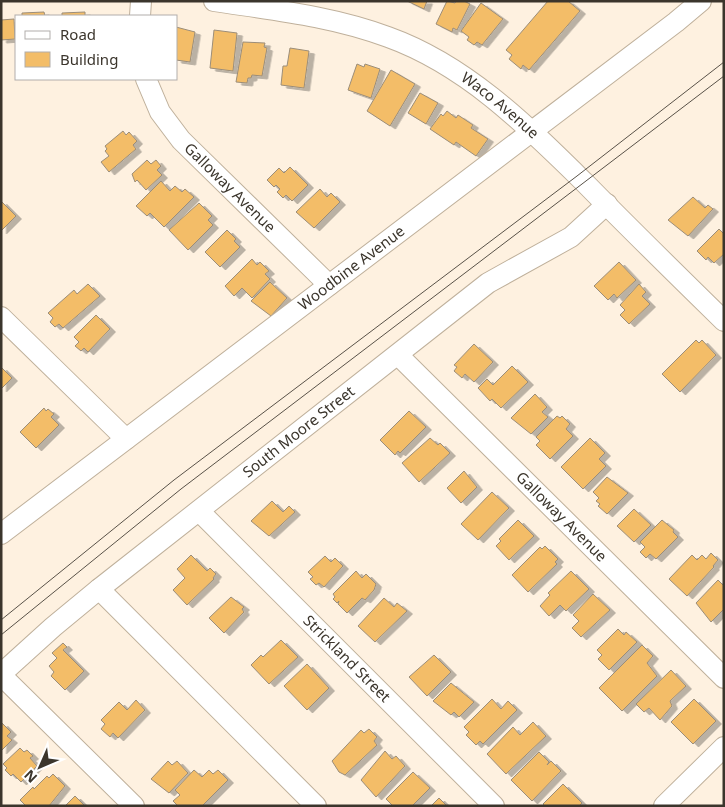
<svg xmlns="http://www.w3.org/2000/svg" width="725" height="807" font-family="'Noto Sans',sans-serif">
  <defs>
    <filter id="shadow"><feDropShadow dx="5.5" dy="3" stdDeviation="0" flood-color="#0004"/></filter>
  </defs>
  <rect width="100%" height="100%" fill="#fef1e0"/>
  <path fill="#f3bd68" stroke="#9b8d79" filter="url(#shadow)" d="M407 1H427L424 9Z
    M447 1 455 3 456 1H464L470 4 457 30 453 28 452 32 436 24Z
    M548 1H568L580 11 529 70 523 65 521 69 509 59 512 55 506 50Z
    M481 3 503 19 482 45 477 42 474 45 467 40 469 37 461 31Z
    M44 12 45 16H22V13Z
    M85 12V16H62V13Z
    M14 19 15 39 1 40V20Z
    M176 27 195 32 190 62 176 60Z
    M214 30 237 33 233 71 210 68Z
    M243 42 265 43 264 47 267 48 262 76 252 75 251 78H248L247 83 236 82Z
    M290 48 309 51 304 88 281 85 283 66H287Z
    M357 64 364 67 365 64 380 69 371 98 348 90Z
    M391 70 415 84 390 126 367 111Z
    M420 93 438 103 426 124 408 113Z
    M447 111 456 118 458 115 473 125 471 128 488 139 476 156 456 142 454 145 430 129 441 114 443 116Z
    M123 131 126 135 129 132 137 141 133 145 136 149 109 172 101 162 109 156 105 151 107 149 105 146Z
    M147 160 151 164 156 160 161 166 157 170 162 175 146 190 137 180 135 182 132 174Z
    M290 167 308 185 292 201 286 195 283 198 277 192 280 189 276 185 274 187 267 180 279 168 284 173Z
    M161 181 170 191 175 186 182 192 185 189 194 197 164 227 150 213 147 216 136 206Z
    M320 189 327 197 331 193 340 202 314 228 296 212Z
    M693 197 705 208 708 205 713 209 688 236 668 220Z
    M1 201 16 216 1 231Z
    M199 203 212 216 208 220 213 225 188 250 169 230Z
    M719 229 724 234V254L714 263 708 257 706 260 697 251Z
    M227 230 236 239 234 241 240 247 220 267 205 252Z
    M252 259 257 265 260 262 269 271 265 274 270 279 252 298 242 288 234 296 225 286Z
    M619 262 636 280 617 298 614 294 608 300 594 286Z
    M270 282 287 298 271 316 251 301Z
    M88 284 100 296 63 328 59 324 55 327 50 322 53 318 48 313 74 290 77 294Z
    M639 284 646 292 642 296 650 304 629 324 620 315 625 310 620 305Z
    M96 315 110 329 88 352 84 348 81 351 75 346 79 342 74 337Z
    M696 340 699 343 702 340 716 355 680 392 662 374Z
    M474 344 493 362 474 382 465 374 462 378 454 371 457 367 454 365Z
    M512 366 528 382 501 408 492 399 490 401 478 388 487 379 493 385Z
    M1 367 12 378 1 389Z
    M535 394 547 407 542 412 548 417 531 434 511 418Z
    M44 408 46 411 48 409 54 414 51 417 59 425 36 448 20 432Z
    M409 411 426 427 400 453 398 451 395 455 380 440Z
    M557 416 560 418 562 416 570 424 566 429 573 436 550 459 536 445 540 441 536 437Z
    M430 438 438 445 440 443 450 453 419 482 402 463Z
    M590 438 605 453 599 459 606 466 583 489 561 467Z
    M464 471 477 487 461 503 447 488Z
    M607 477 628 493 607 514 598 506 600 504 596 501 599 498 593 492Z
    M492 492 509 508 478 540 461 524Z
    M272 501 283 512 289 506 295 512 269 536 251 521Z
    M634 509 651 525 634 542 617 526Z
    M518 520 534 536 509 560 496 546 501 541 499 539Z
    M662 520 674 530 673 532 678 537 656 559 650 554 646 558 640 552 645 547 640 542Z
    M545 546 558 559 555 562 557 564 528 592 512 575 540 547 542 549Z
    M711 553 718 560 713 566 714 567 687 596 669 579 692 555 697 560 702 555 706 559Z
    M191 555 207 571 210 568 216 574 213 578 214 579 187 605 173 590 185 578 177 569Z
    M325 556 331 562 335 558 343 566 324 587 319 583 316 585 310 579 313 577 308 572Z
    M356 571 362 578 366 574 376 584 374 590 365 600 362 598 347 613 338 604 339 601 337 603 333 599 335 597 333 594Z
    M571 571 589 589 566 611 560 605 549 616 540 606 550 595 548 593Z
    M718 580 724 586V609L711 622 696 603Z
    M593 594 610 610 581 637 572 628 579 621 573 615Z
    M231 597 244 607 242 609 244 612 224 633 209 618Z
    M384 598 394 607 397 603 407 611 375 642 358 626Z
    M618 629 624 635 626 632 637 642 609 670 598 659 602 655 597 650Z
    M281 640 298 657 269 684 251 665 261 655 263 657Z
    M63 643 67 647 63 650 84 671 65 690 51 676 54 672 49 666 57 658 52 653Z
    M642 645 653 656 647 663 657 676 622 711 599 688Z
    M434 655 451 672 427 696 409 677Z
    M307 664 329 688 307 710 284 686Z
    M671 670 686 686 670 701 672 706 660 720 649 708 644 712 636 704Z
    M451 683 474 702 459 717 454 712 451 715 433 701Z
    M492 699 501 709 508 701 517 710 483 744 480 741 476 745 466 735 469 732 464 727Z
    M694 699 716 721 693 744 671 722Z
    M136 700 145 710 118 738 113 733 110 737 101 729 105 724 101 720 119 702 127 710Z
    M533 722 546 736 506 774 487 754 513 727 520 735Z
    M2 723 11 732 7 736 12 740 1 751Z
    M369 729 377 737 374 741 377 745 345 775 339 772 332 761 361 730 364 733Z
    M20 748 24 752 27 750 33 756 30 758 37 766 21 782 13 774 11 776 5 770 7 768 3 764Z
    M385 751 392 759 396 756 405 766 376 797 361 780Z
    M539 752 549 762 547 765 551 761 561 771 532 801 511 780Z
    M168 761 172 765 177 761 188 773 169 793 151 779Z
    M194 770 202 777 209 770 213 774 218 770 228 780 202 806H178L173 801 180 795 175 790Z
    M413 772 430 788 412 806H393L386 799Z
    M53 774 65 786 49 806H26L20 800 33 787 34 789 47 776 49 778Z
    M563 784 582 803 579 806H545L543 804Z
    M75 796 85 806H65Z
    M439 798 447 806H431Z"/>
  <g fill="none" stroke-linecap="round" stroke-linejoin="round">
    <g stroke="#bfb09b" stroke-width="22">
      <g id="minor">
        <path id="s1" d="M214 1C273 10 332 16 388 37 466 65 526 125 584 182 630 229 677 275 724 321"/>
        <path d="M140 16 141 1"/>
        <path id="s2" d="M146 79 160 112 181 140 329 285"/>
        <path d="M1 317 126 439"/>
        <path id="s3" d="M398 355 724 678"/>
        <path id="s4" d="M199 511 494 806"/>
        <path id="s5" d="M1 534 676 22 701 1"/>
        <path d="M99 589 316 806"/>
        <path id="s6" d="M1 674 53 627 99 589 488 283 571 237 607 204"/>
        <path d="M1 675 134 806"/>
        <path d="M664 806 724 747"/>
      </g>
    </g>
    <use href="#minor" stroke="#fff" stroke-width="20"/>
    <path stroke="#595248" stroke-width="1" d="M1 620 174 480 577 176 724 62
      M1 635 181 489 724 76"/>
  </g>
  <g text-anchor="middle" stroke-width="4" stroke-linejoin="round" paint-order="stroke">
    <g font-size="15" fill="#3b352c" stroke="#fff">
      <text dy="5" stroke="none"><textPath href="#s1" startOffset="310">Waco Avenue</textPath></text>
      <text dy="5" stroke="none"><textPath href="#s2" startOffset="139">Galloway Avenue</textPath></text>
      <text dy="5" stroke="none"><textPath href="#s5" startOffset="440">Woodbine Avenue</textPath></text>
      <text dy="5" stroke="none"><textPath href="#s6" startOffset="384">South Moore Street</textPath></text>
      <text dy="5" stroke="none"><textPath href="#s3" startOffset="230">Galloway Avenue</textPath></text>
      <text dy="5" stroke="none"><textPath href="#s4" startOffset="209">Strickland Street</textPath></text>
    </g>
  </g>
  <rect width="725" height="807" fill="none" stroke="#3b352c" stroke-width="5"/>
  <rect x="15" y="15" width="162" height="65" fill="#ffffff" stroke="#b1aeab"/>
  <rect x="25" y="31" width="25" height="8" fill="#ffffff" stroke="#b1aeab"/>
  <text x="60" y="40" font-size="15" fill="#3b352c">Road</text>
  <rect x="25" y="52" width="25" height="15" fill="#f3bd68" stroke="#b1aeab"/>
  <text x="60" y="65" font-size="15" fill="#3b352c">Building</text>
  <g transform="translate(40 767) rotate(225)" stroke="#ffffff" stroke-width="4" paint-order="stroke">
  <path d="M0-4L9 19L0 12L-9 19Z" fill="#3b352c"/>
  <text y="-8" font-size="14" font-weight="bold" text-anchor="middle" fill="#3b352c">N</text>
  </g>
</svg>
